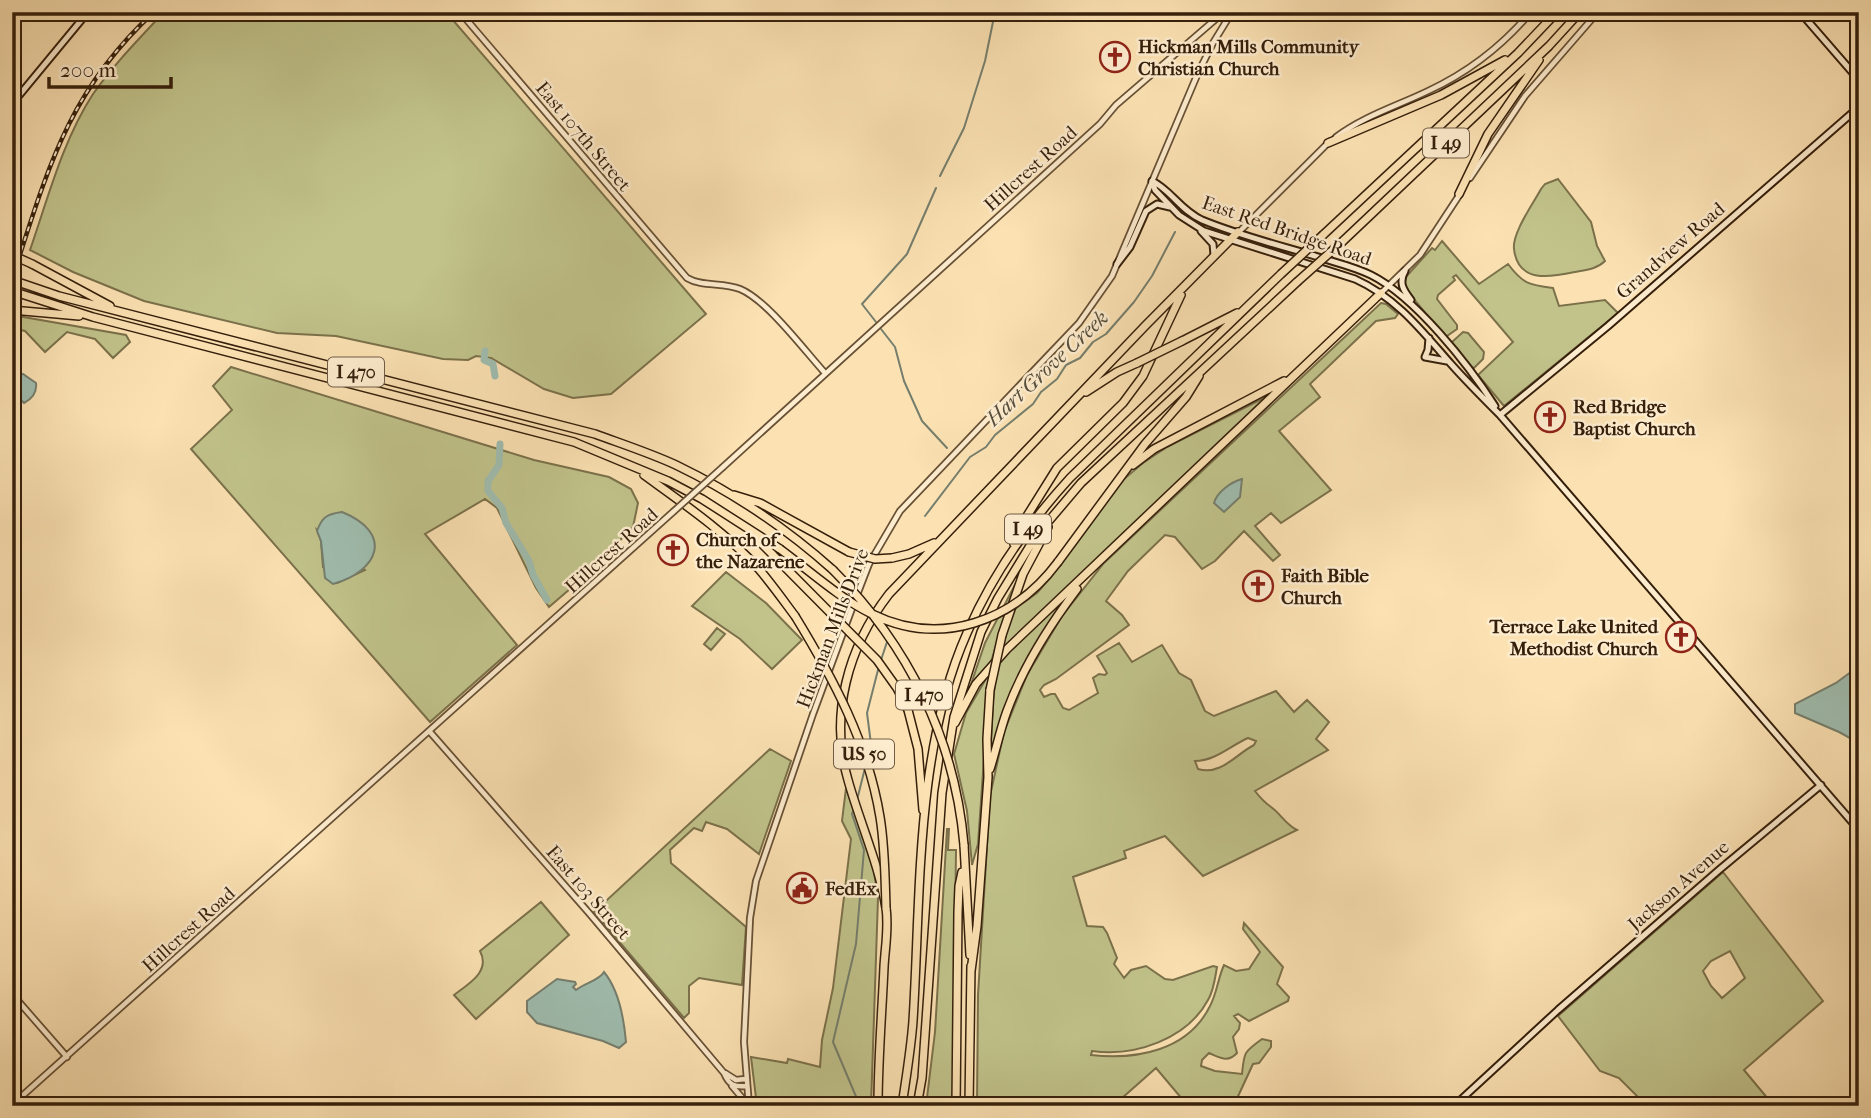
<svg xmlns="http://www.w3.org/2000/svg" width="1871" height="1118" font-family="'IM FELL French Canon',serif">
  <rect width="100%" height="100%" fill="#fce2b3"/>
  <filter id="stains"><feTurbulence type="fractalNoise" baseFrequency=".00286" numOctaves="4"/><feColorMatrix values="0 0 0 0 .2 0 0 0 0 .09 0 0 0 0 .02 0 0 0 .5 -.17"/></filter>
  <radialGradient id="worn" r=".72"><stop offset=".6" stop-color="#630" stop-opacity="0"/><stop offset="1" stop-color="#630" stop-opacity=".3"/></radialGradient>
  <path fill="#c1c38b" stroke="#7b714b" stroke-width="2" fill-rule="evenodd" d="M164 12H446L706 314 611 394 573 398 544 389 491 358 476 356 468 360 443 359 336 336 277 333 144 301 73 272 30 250C48 198 63 140 93 94 114 64 139 39 164 12Z
    M1558 179 1591 222 1597 246 1605 261C1597 269 1586 270 1575 272 1551 277 1518 284 1514 249 1512 233 1533 204 1541 189L1545 184Z
    M1442 241 1479 284 1508 264C1523 284 1529 285 1553 288L1559 306 1605 300 1618 313 1504 406 1478 375 1513 342 1456 275 1453 277 1455 280 1438 295 1437 299 1457 325V329L1447 336H1444L1404 287V279L1432 248 1435 250Z
    M1381 303 1386 304 1398 314 1395 318 1376 321 1310 384 1320 397 1279 431 1331 490 1281 523 1271 513 1255 526 1280 555 1273 561 1244 531 1215 561 1202 569 1175 537 1165 535 1128 571 1106 601 1122 615 1129 625 1056 679 1044 685 1040 690 1044 697 1051 694H1055L1063 708 1069 710 1098 693 1093 678 1099 674 1105 675 1107 673 1097 656 1119 643 1132 662 1162 645 1179 673 1191 680 1205 711 1214 716 1276 691 1294 712 1307 700 1329 722 1316 739 1328 750 1255 791C1261 799 1264 802 1271 807 1281 814 1285 824 1297 830L1203 876 1165 836 1124 851 1126 858 1073 877 1087 926 1103 927 1107 933 1117 958 1114 964 1124 978 1131 970 1146 966 1165 979 1173 980 1213 966 1217 967C1215 978 1214 990 1208 1000 1187 1039 1135 1057 1092 1051L1091 1055C1136 1060 1188 1051 1210 1006 1217 993 1218 978 1224 965L1236 971 1249 969 1260 952 1243 929 1244 923 1283 967 1277 984 1289 997 1288 1001 1249 1021 1238 1014 1234 1016 1240 1023 1239 1029 1233 1037 1237 1053C1228 1063 1221 1058 1209 1053L1202 1060 1201 1066 1215 1071 1242 1074C1244 1052 1244 1052 1262 1039L1271 1041V1047L1259 1063 1253 1064 1234 1105C1219 1101 1204 1106 1188 1106L1156 1068 1113 1106H977L978 995 990 796 1004 732 1027 675 1062 616 1104 563ZM1248 738 1256 741 1254 745C1236 754 1221 776 1198 769L1195 761C1215 761 1230 746 1248 738Z
    M12 315 126 335 130 342 113 358 95 339 67 332 45 352 25 331 12 328Z
    M1463 332 1468 333 1484 352 1483 359 1474 368 1470 367 1453 346 1452 342Z
    M231 367 534 460 609 477 631 489 638 503 633 527 585 576 549 607 536 588 497 508 485 499 425 534 517 645 430 722 191 449 232 410 213 386ZM317 530 365 570 337 583 323 567 321 541Z
    M1272 394 1000 652 1012 611 1037 593 1051 577 1124 479 1143 463 1167 447Z
    M1025 565 1010 600 991 662 967 696 985 643Z
    M726 572 766 603 802 640 772 669 740 639 692 606Z
    M1070 594 1030 656 990 764 993 700 998 662Z
    M717 628 725 634 711 650 704 644Z
    M990 672 978 844 972 865 967 811 954 754 966 713Z
    M770 749 791 761 759 854 727 829 706 822 702 831 694 828 670 850 671 863 746 927 742 985 699 978 689 986V1013L684 1018 594 912Z
    M846 788 873 865 878 898 871 1106H757L751 1057 787 1063 788 1059 820 1067 822 1040 833 988 851 839 842 821Z
    M947 829H949L948 850H956L953 1106H926L935 1032Z
    M1723 872 1823 1001 1744 1070 1774 1106H1638L1642 1101 1619 1078 1600 1071 1558 1016ZM1730 951 1745 978 1722 998 1711 986 1703 971 1711 961Z
    M541 902 569 935 476 1019 454 995C468 984 491 972 480 951Z"/>
  <path fill="#9fbdaf" stroke="#757e6d" stroke-width="2" d="M12 374H23L36 383C37 392 32 399 24 403L12 391Z
    M1242 479 1240 497 1224 512 1214 503C1217 492 1231 482 1242 479Z
    M342 512C394 533 379 571 333 584L325 578 321 541 317 531C322 517 327 514 342 512Z
    M1859 666V743L1839 732 1795 713V704L1836 683Z
    M604 972C618 989 624 1019 626 1042L619 1048 603 1041 537 1023 527 1012V1001L557 979 575 982 576 984 573 987 576 990C585 983 600 980 604 972Z"/>
  <g fill="none" stroke-linecap="round" stroke-linejoin="round">
    <path stroke="#757e6d" stroke-width="2" d="M940 176 964 128 985 61 995 12
      M876 322 862 304 907 254 936 188
      M881 329 895 347 904 381 922 421 947 448
      M925 516 970 457 986 447 995 435 1033 404 1041 392 1057 379 1066 365 1080 358 1093 342 1106 334 1134 302 1152 276 1175 232
      M881 660 888 639
      M869 756 871 744 867 713 879 666
      M857 800 865 768
      M854 808 852 814 864 850 856 944 833 1042 860 1106"/>
    <path stroke="#9fbdaf" stroke-width="7" d="M485 351 484 360 493 364 495 376
      M500 444 499 465 488 481V491L502 508 506 523 529 561 533 575 547 600"/>
    <g stroke="#675035" stroke-width="8">
      <path id="tertiary" d="M460 12 687 278C702 287 723 282 740 289 767 300 804 350 825 373
        M1336 137C1364 116 1397 106 1428 91 1467 73 1503 45 1531 12
        M1470 178 1525 96 1598 12
        M1239 232 1329 142
        M1381 293 1420 255 1460 194
        M723 467 1100 124 1116 105 1224 12
        M857 595 869 564 900 511 1079 323 1112 276 1198 73 1213 43 1232 12
        M430 732 589 913 724 1073C729 1085 734 1087 746 1086
        M12 994 67 1057
        M725 1073 736 1080 745 1079
        M732 1086 749 1106
        M12 1105 673 512
        M749 1106 744 1042 750 918 756 881 813 714 854 603"/>
    </g>
    <g stroke="#351f0b" stroke-width="9">
      <path id="secondary" d="M1800 12 1859 80
        M12 104 88 12
        M1152 181 1155 190 1179 215 1204 231 1355 279C1397 298 1422 331 1451 364 1467 382 1483 398 1500 415L1859 830
        M1152 181C1170 189 1180 210 1202 220 1238 235 1278 245 1315 256 1333 262 1353 266 1371 275 1415 297 1468 364 1495 406
        M1201 231 1213 244 1214 255
        M1117 264 1130 247 1146 211 1157 204 1170 207
        M1405 271C1398 283 1404 291 1411 300
        M1429 338 1428 350 1425 357 1447 361
        M1500 415 1608 326 1859 107
        M1454 1106 1558 1010 1719 870 1821 785"/>
    </g>
    <g stroke="#351f0b" stroke-width="10">
      <path id="motorway" d="M1328 143 1441 95 1505 60
        M1459 194 1488 134 1539 60
        M1323 235 1518 53 1557 12
        M1343 241 1549 46 1580 12
        M32 264 110 306
        M12 280 59 296 595 434C622 444 650 453 676 465 732 492 787 529 833 570
        M12 291 93 317 574 442 668 481 702 499 780 549
        M12 310 79 316
        M1182 341 1237 313
        M1086 392 1117 372 1137 363
        M1133 465 1154 449 1284 381
        M644 475C684 504 725 532 758 568 771 583 783 600 795 616
        M734 495 760 503 849 552
        M755 537 773 555
        M1014 544 1017 532 1057 468 1123 403 1143 376 1181 295
        M892 558 909 554 934 543
        M1058 562 1145 444 1186 397 1199 376
        M1002 635 1023 574 1048 527
        M908 710 918 749 923 810
        M955 723 976 684 1007 649 1381 293
        M990 769C996 750 1000 730 1007 711 1023 667 1049 626 1077 589
        M964 845 970 955
        M971 971 977 926 988 777 987 739 990 690
        M878 1106C878 1060 882 1013 884 967 885 948 889 927 886 908 879 864 860 823 848 780 829 715 848 647 889 594L1145 326 1238 232
        M902 1106C906 1078 911 1049 913 1021 921 895 915 750 967 633 992 575 1028 524 1070 478L1281 274
        M917 1106 922 1078 942 793 954 717 981 632 998 598 1036 536 1081 483 1297 282
        M956 1106 958 912 959 886 962 872
        M969 1106 971 966"/>
    </g>
    <use href="#tertiary" stroke="#fdecce" stroke-width="4.5"/>
    <use href="#secondary" stroke="#fdecce" stroke-width="5"/>
    <use href="#motorway" stroke="#fce2b3" stroke-width="7"/>
    <g stroke="#351f0b" stroke-width="4.5">
      <path id="rail" d="M12 279C47 172 67 92 154 12"/>
    </g>
    <use href="#rail" stroke="#fdecce" stroke-width="2" stroke-dasharray="5" stroke-linecap="butt"/>
    <g stroke="#675035" stroke-width="8" stroke-linecap="butt">
      <path id="tertiary-bridge" d="M673 512 723 467"/>
    </g>
    <g stroke="#351f0b" stroke-width="10" stroke-linecap="butt">
      <path id="motorway-bridge" d="M12 255 32 264
        M1281 274 1323 235
        M1297 282 1343 241
        M1137 363 1182 341
        M780 549C810 571 839 598 872 614 941 648 1014 621 1058 562
        M849 552 875 559 892 558
        M773 555 877 660 897 688 908 710
        M833 570C908 645 955 739 964 845
        M795 616C833 678 868 743 880 817 885 847 885 877 886 908
        M990 690 1002 635"/>
    </g>
    <use href="#tertiary-bridge" stroke="#fdecce" stroke-width="4.5"/>
    <use href="#motorway-bridge" stroke="#fce2b3" stroke-width="7"/>
  </g>
  <defs>
    <g id="church-ring" transform="scale(1.575)"><circle r="9.5" fill="#fdecce" stroke="#8f2418" stroke-width="1.5"/><path d="M-1.2-6h2.4v3.5h3.3v2.4h-3.3V6h-2.4V-.1h-3.3v-2.4h3.3Z" fill="#8f2418"/></g>
    <g id="civic-ring" transform="scale(1.575)"><circle r="9.5" fill="#fdecce" stroke="#8f2418" stroke-width="1.5"/><path d="M-.6-6.5H3V-4.5H.6V-3L4-1V1h2V6H-6V1h2V-1L-.6-3ZM-1.2 2.5V6h2.4V2.5Z" fill="#8f2418"/></g>
  </defs>
  <g fill-rule="evenodd">
    <use href="#church-ring" x="1115" y="57"/>
    <use href="#church-ring" x="1550" y="417"/>
    <use href="#church-ring" x="673" y="550"/>
    <use href="#church-ring" x="1258" y="586"/>
    <use href="#church-ring" x="1681" y="637"/>
    <use href="#civic-ring" x="802" y="888"/>
  </g>
  <g text-anchor="middle" stroke-width="5" stroke-linejoin="round" paint-order="stroke">
    <g fill="#fdecce" stroke="#715c46" stroke-width="2">
      <rect x="1423" y="128.5" width="46" height="29" rx="5"/>
      <rect x="328" y="357.5" width="56" height="29" rx="5"/>
      <rect x="1005" y="514.5" width="46" height="29" rx="5"/>
      <rect x="896" y="680.5" width="56" height="29" rx="5"/>
      <rect x="834" y="739.5" width="60" height="29" rx="5"/>
    </g>
    <g font-size="18" font-weight="bold" fill="#351f0b">
      <text x="1446" y="149">I 49</text>
      <text x="356" y="378">I 470</text>
      <text x="1028" y="535">I 49</text>
      <text x="924" y="701">I 470</text>
      <text x="864" y="760">US 50</text>
    </g>
    <g font-size="19" font-weight="bold" fill="#351f0b" stroke="#fdecce" text-anchor="start">
      <text x="1138" y="53">Hickman Mills Community<tspan x="1138" dy="22">Christian Church</tspan></text>
      <text x="1573" y="413">Red Bridge<tspan x="1573" dy="22">Baptist Church</tspan></text>
      <text x="696" y="546">Church of<tspan x="696" dy="22">the Nazarene</tspan></text>
      <text x="1281" y="582">Faith Bible<tspan x="1281" dy="22">Church</tspan></text>
      <text x="1658" y="633" text-anchor="end">Terrace Lake United<tspan x="1658" dy="22">Methodist Church</tspan></text>
      <text x="825" y="895">FedEx</text>
    </g>
    <g font-size="19" fill="#351f0b" stroke="#fdecce">
      <text transform="translate(584 136) rotate(50)" y="7">East 107th Street</text>
      <text transform="translate(1030 168) rotate(-42)" y="7">Hillcrest Road</text>
      <text transform="translate(1287 230) rotate(19)" y="7">East Red Bridge Road</text>
      <text transform="translate(1670 250) rotate(-41)" y="7">Grandview Road</text>
      <text transform="translate(611 550) rotate(-42)" y="7">Hillcrest Road</text>
      <text transform="translate(832 628) rotate(-69)" y="7">Hickman Mills Drive</text>
      <text transform="translate(1678 885) rotate(-41)" y="7">Jackson Avenue</text>
      <text transform="translate(589 892) rotate(49)" y="7">East 103 Street</text>
      <text transform="translate(188 929) rotate(-42)" y="7">Hillcrest Road</text>
    </g>
    <g font-size="21" font-style="italic" fill="#554e3c" stroke="#fdecce">
      <text transform="translate(1047 368) rotate(-43)" y="7">Hart Grove Creek</text>
    </g>
  </g>
  <rect width="1871" height="1118" fill="none" stroke="#fce2b3" stroke-width="42"/>
  <rect x="14" y="14" width="1843" height="1090" fill="none" stroke="#351f0b" stroke-width="3.5"/>
  <rect x="21" y="21" width="1829" height="1076" fill="none" stroke="#351f0b" stroke-width="2"/>
  <path d="M49 77v10h122v-10" fill="none" stroke="#351f0b" stroke-width="3.5"/>
  <text x="60" y="77" font-size="21" fill="#351f0b" stroke="#fdecce" stroke-width="5" paint-order="stroke">200 m</text>
  <rect width="100%" height="100%" filter="url(#stains)"/>
  <rect width="100%" height="100%" fill="url(#worn)"/>
</svg>
